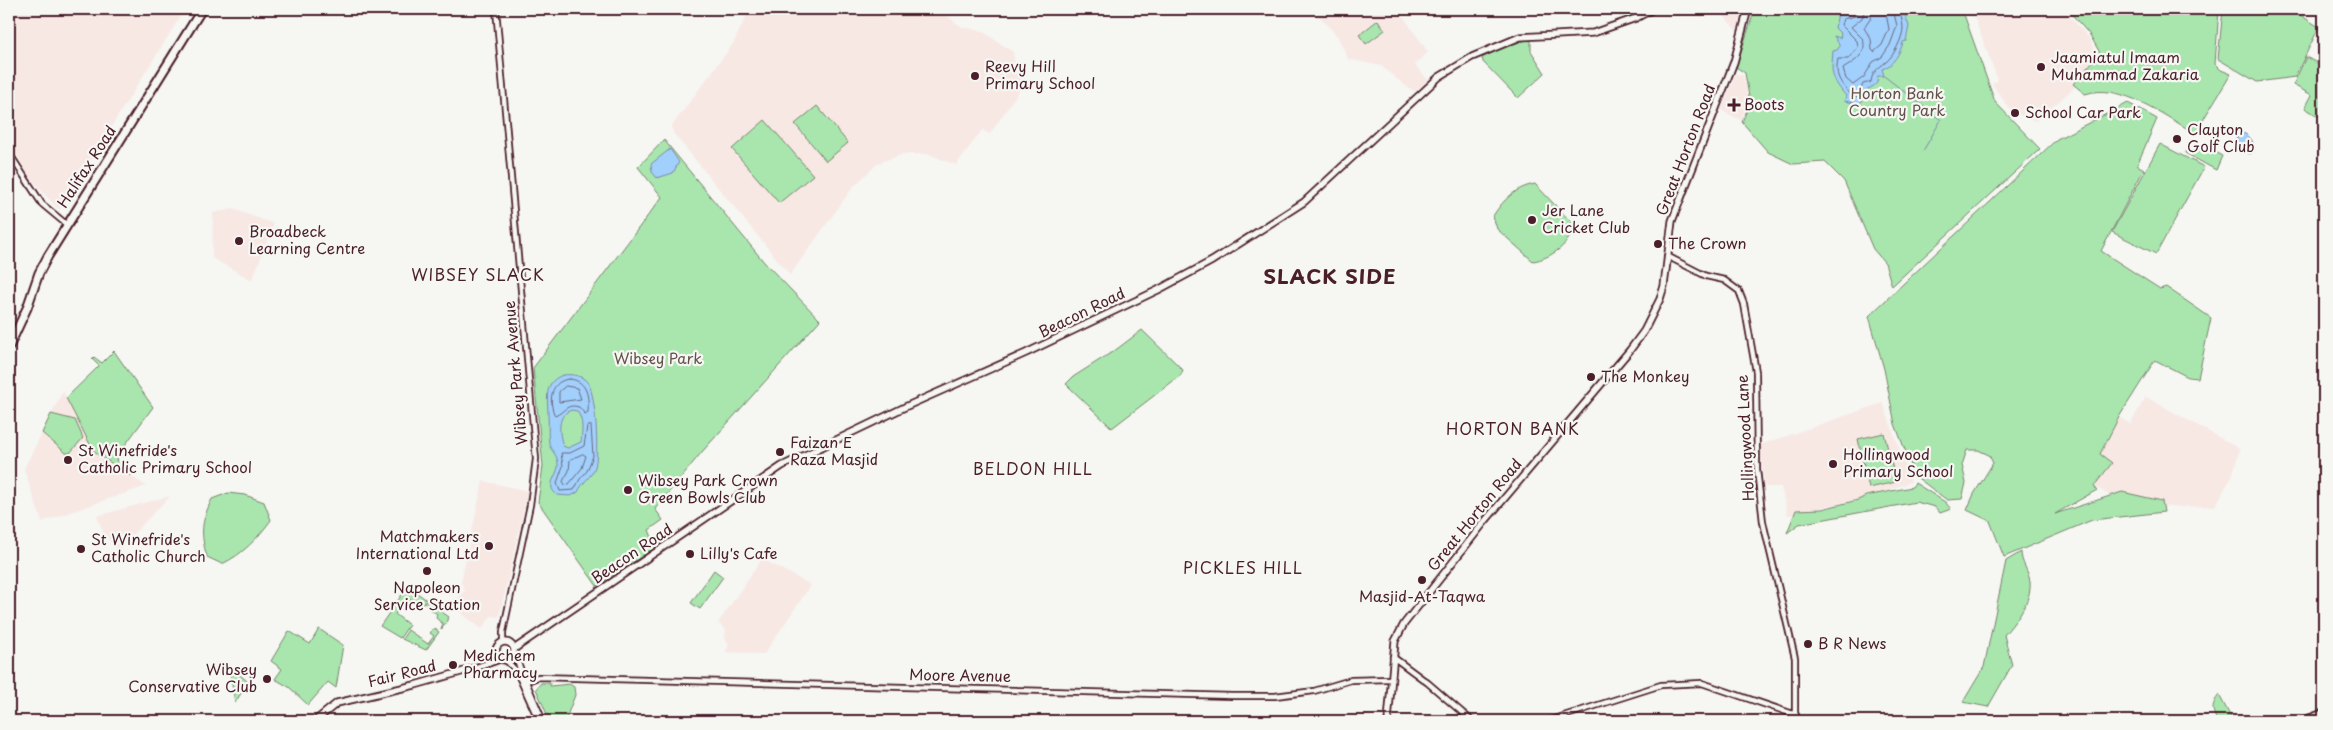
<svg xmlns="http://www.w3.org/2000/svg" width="2333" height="730" font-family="'Playpen Sans',sans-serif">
  <rect width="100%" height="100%" fill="#f6f6f2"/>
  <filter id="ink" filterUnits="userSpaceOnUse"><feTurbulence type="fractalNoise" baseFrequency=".02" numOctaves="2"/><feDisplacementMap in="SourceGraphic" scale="10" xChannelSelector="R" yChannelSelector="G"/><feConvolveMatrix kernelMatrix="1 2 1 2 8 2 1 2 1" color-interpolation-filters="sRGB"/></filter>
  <g filter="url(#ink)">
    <path fill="#f7e8e4" d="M9 9H185L59 210 30 178 9 141Z
      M750 9H937L962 27 982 31 1013 52 1015 68 1024 83 990 134 982 130 956 165 929 154H903L878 163 853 187 790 275 674 134 671 127 733 44Z
      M1313 9H1398L1428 52 1415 65 1429 81 1415 91 1407 87 1381 66 1348 59 1338 37Z
      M1718 9H1742L1737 31Z
      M1971 9H2063L2090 39 2097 54 2074 88 2036 121 2012 112 1992 84 1998 80Z
      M1736 74 1744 76 1748 101 1741 120 1721 110Z
      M233 209 274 224 252 280 212 258 213 213Z
      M63 391 94 452 146 486 42 522 24 469Z
      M2146 397 2240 449 2232 476 2215 506 2173 507 2122 503 2094 486 2111 463 2100 454 2119 417 2130 424Z
      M1883 403 1911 482 1866 498 1788 515 1781 487H1764L1760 445Z
      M483 481 528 491 499 617 491 616 482 629 452 606 465 590 461 582Z
      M170 496 118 550 104 534 97 516Z
      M762 559 811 585 764 654 726 652 729 644 725 638 726 630 718 623Z"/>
    <path fill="#a8e6ae" stroke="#79826c" d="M1755 9H1962L1995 102 2040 149 1892 286 1885 263 1873 249 1844 181 1825 162 1793 164 1768 152 1742 122 1750 103 1745 73 1736 67Z
      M2067 9H2219L2215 64 2221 70 2231 74 2195 133C2164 116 2121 82 2085 94L2073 84 2100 53 2090 35Z
      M2223 9H2291L2319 27 2295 77 2257 82 2218 59Z
      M1378 20 1385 30 1366 44 1359 35Z
      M1531 39V51L1545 73 1518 98 1483 62 1482 58 1505 46Z
      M2306 57 2324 67V120L2305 108 2312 95 2293 85Z
      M2128 103 2157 119 2137 165 2144 169 2101 251 2160 289 2166 287 2211 318 2198 378 2188 377 2155 360 2119 417 2100 454 2112 463 2094 486 2097 490 2055 514 2122 492 2162 501 2164 512 2092 520 2004 557 1990 521 1967 510 1974 494 1993 463 1989 455 1978 450H1967L1962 465 1966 483 1962 499 1947 500 1915 476 1895 424 1884 369 1869 316 2057 139Z
      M817 106 848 143 826 161 795 124Z
      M765 120 813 175 779 203 732 149Z
      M664 140 764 262 820 320 701 453 655 509 663 520 649 530 656 547 597 586 538 502 543 466 533 368 662 197 638 167Z
      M2192 140 2222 156 2216 170 2185 153Z
      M2160 144 2204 167 2156 254 2112 232Z
      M1535 184 1572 223C1575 243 1549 259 1533 261L1497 229 1493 216C1503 200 1516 187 1535 184Z
      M1142 330 1183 370 1181 375 1112 428 1066 384 1073 377 1117 349Z
      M114 351 153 407 117 456 118 464 132 473 131 476 94 452 66 398 99 366 92 359 94 357 102 363Z
      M51 414 75 420 83 438 70 453H66L42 433Z
      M1884 433 1896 482 1869 488 1858 439Z
      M1915 483 1945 502 1951 509 1940 513 1935 507 1916 502 1799 524 1787 533 1796 510 1822 509 1858 500 1866 496 1912 487Z
      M228 493 245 495 264 502 271 520C257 539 243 554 222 564L207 557C200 533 201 522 212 499Z
      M2021 552C2021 563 2029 571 2030 582 2032 601 2015 622 2004 635L2012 665 1988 707 1963 702 1984 667 2006 561Z
      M714 570 723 577 700 609 691 603Z
      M408 586 428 601 420 604 414 600H410L404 608 401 606 395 614 409 625 400 638 380 626Z
      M428 602 449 617 441 630 443 624 436 618 437 614 426 606Z
      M434 628 439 632 426 650 402 639 408 630 428 644 434 636 430 633Z
      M319 629 343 645 336 688 328 682 308 705 289 687 275 679 282 669 271 661 289 631 310 644Z
      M229 665 248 682 235 703Z
      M541 683H550V686L570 684 574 687 575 695 565 721H550L536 689Z
      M2219 695 2233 721H2217C2212 710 2211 705 2219 695Z"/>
    <path fill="#a1d0fc" stroke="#7e89a8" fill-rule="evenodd" d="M1855 9H1903L1909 26 1906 41 1903 42C1901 52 1892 67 1882 69L1884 76H1878C1877 78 1878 80 1877 82 1876 87 1867 88 1864 92L1865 98 1859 104 1844 101 1846 96C1831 78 1831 74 1833 51L1837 50 1840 46 1834 36 1840 38 1841 34 1835 28 1838 13 1849 14Z
      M2243 133C2251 136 2254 142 2254 151L2250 154C2241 151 2239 145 2236 137Z
      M670 149 679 162 673 173 657 178 652 172 651 164Z
      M563 375C573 374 582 375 588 383 596 395 599 453 595 467 592 477 582 482 578 492L571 496 557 495C544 485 559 475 558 464 558 457 553 452 550 447 547 437 549 426 548 416 548 398 543 382 563 375ZM572 410 577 411C584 421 582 431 581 442L568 448 563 446C559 434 556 414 572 410Z"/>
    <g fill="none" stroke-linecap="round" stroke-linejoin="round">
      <path stroke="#6d667f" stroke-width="1" d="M1858 9 1855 16 1843 19 1841 25 1857 41 1858 47 1848 59H1838C1834 78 1842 84 1853 97L1858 96 1863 84 1871 82C1872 71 1879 68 1886 62 1894 56 1903 37 1903 28 1903 21 1900 15 1899 9
        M1865 9 1862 18 1851 27 1863 39C1868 55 1853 62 1843 69L1846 79 1853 85 1864 77 1873 62 1882 57 1890 45 1897 26 1893 9
        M1872 9 1871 18 1864 28 1871 39 1872 50 1874 52 1882 45 1889 29 1885 9
        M570 379C588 381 589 398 588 412L585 414 579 407C566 403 565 412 555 416 548 401 550 380 570 379Z
        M566 386 577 388 581 399 559 402V392Z
        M591 426 593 456 587 471 580 479 574 490 560 491 557 483 563 466 561 453H570L584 446 587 427Z
        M583 454 586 456 582 468 569 484 565 485 563 481 569 471 570 460Z"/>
      <path stroke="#7e89a8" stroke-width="1" d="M1884 76 1941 120 1923 151"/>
      <g stroke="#4a1f2b" stroke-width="8">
        <path id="minor" d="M496 9 536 459 530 505 503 632V642
          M9 153 42 204 66 224
          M1667 256 1706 276 1724 280 1739 291 1744 304 1756 372 1757 469 1763 522 1795 658V721
          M514 654 543 721
          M1393 657 1428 683 1472 721
          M506 660 517 672 539 721
          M527 681 538 677 1232 696H1275L1314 691 1351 680 1391 679
          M1548 721 1661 685 1702 683 1796 715
          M2300 721 2324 712"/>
      </g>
      <g stroke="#4a1f2b" stroke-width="9">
        <path id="major" d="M496 651a9 9 0 1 1 18 0a9 9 0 1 1-18 0Z
          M514 649 782 466 907 406 1026 353 1158 290 1212 261 1304 202 1439 77 1472 57 1520 37 1593 33 1636 18 1653 9
          M315 721 337 703 415 685 475 668 500 659
          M1388 721 1395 641 1404 624 1486 520 1630 350 1644 331 1660 299 1664 286 1672 221 1734 62 1748 9"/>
      </g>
      <g stroke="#4a1f2b" stroke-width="11">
        <path id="highway" d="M9 347 27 308 39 273 48 256 202 9"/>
      </g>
      <use href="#minor" stroke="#f6f6f2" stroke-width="4.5"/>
      <use href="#major" stroke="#f6f6f2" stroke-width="5.5"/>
      <use href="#highway" stroke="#f6f6f2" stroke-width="7"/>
    </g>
  </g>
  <g fill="#4a1f2b" stroke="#f6f6f2" stroke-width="2">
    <circle cx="2041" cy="67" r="5"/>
    <circle cx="975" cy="76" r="5"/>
    <path d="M1731.5 97.5h5v5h5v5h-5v5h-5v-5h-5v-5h5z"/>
    <circle cx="2015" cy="113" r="5"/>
    <circle cx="2177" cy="139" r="5"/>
    <circle cx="1532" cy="220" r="5"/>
    <circle cx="239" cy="241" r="5"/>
    <circle cx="1658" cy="244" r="5"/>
    <circle cx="1591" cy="377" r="5"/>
    <circle cx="780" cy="452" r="5"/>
    <circle cx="68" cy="460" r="5"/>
    <circle cx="1833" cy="464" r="5"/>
    <circle cx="628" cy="490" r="5"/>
    <circle cx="489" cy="546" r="5"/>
    <circle cx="81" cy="549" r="5"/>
    <circle cx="690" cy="554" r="5"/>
    <circle cx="427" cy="571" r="5"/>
    <circle cx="1422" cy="580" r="5"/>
    <circle cx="1808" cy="644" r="5"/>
    <circle cx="453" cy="665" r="5"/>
    <circle cx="267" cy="679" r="5"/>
  </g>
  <g text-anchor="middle" stroke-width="4.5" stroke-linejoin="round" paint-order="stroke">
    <g font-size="15" fill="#4a1f2b" stroke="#f6f6f2" text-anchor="start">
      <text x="2051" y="63">Jaamiatul Imaam<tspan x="2051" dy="17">Muhammad Zakaria</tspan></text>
      <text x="985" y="72">Reevy Hill<tspan x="985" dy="17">Primary School</tspan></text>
      <text x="1744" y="110">Boots</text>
      <text x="2025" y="118">School Car Park</text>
      <text x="2187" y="135">Clayton<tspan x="2187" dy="17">Golf Club</tspan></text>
      <text x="1542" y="216">Jer Lane<tspan x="1542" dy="17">Cricket Club</tspan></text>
      <text x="249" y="237">Broadbeck<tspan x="249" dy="17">Learning Centre</tspan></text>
      <text x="1668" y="249">The Crown</text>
      <text x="1601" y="382">The Monkey</text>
      <text x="790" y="448">Faizan E<tspan x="790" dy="17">Raza Masjid</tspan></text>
      <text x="78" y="456">St Winefride's<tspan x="78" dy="17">Catholic Primary School</tspan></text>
      <text x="1843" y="460">Hollingwood<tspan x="1843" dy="17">Primary School</tspan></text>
      <text x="638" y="486">Wibsey Park Crown<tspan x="638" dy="17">Green Bowls Club</tspan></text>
      <text x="479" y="542" text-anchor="end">Matchmakers<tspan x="479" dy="17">International Ltd</tspan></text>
      <text x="91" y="545">St Winefride's<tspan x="91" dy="17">Catholic Church</tspan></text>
      <text x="700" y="559">Lilly's Cafe</text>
      <text x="427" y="593" text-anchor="middle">Napoleon<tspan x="427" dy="17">Service Station</tspan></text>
      <text x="1422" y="602" text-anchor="middle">Masjid-At-Taqwa</text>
      <text x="1818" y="649">B R News</text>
      <text x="463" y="661">Medichem<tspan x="463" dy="17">Pharmacy</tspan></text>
      <text x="257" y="675" text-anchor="end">Wibsey<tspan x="257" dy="17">Conservative Club</tspan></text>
    </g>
    <g font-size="15" fill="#62514c" stroke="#f6f6f2">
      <text x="1897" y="99">Horton Bank<tspan x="1897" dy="17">Country Park</tspan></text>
      <text x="658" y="364">Wibsey Park</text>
    </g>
    <g font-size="15" fill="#4a1f2b" stroke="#f6f6f2">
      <text transform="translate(1686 150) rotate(-69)" y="5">Great Horton Road</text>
      <text transform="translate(87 167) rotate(-57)" y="5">Halifax Road</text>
      <text transform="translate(1082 313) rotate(-26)" y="5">Beacon Road</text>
      <text transform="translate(516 373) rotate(-95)" y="5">Wibsey Park Avenue</text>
      <text transform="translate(1746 438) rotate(-93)" y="5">Hollingwood Lane</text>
      <text transform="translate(1475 515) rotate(-51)" y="5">Great Horton Road</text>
      <text transform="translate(632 554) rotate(-34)" y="5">Beacon Road</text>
      <text transform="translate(402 674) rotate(-14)" y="5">Fair Road</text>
      <text transform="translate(960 676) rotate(1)" y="5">Moore Avenue</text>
    </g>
    <g font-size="16" letter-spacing="1" fill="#4a1f2b" stroke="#f6f6f2">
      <text x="478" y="281">WIBSEY SLACK</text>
      <text x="1513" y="435">HORTON BANK</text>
      <text x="1033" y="475">BELDON HILL</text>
      <text x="1243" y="574">PICKLES HILL</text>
    </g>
    <g font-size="20" font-weight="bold" letter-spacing="1" fill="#4a1f2b" stroke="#f6f6f2">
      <text x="1330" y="284">SLACK SIDE</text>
    </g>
  </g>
  <rect width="2333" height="730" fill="none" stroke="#f6f6f2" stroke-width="30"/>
  <rect x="15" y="15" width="2303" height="700" fill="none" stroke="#4a1f2b" stroke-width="2" filter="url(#ink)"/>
</svg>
